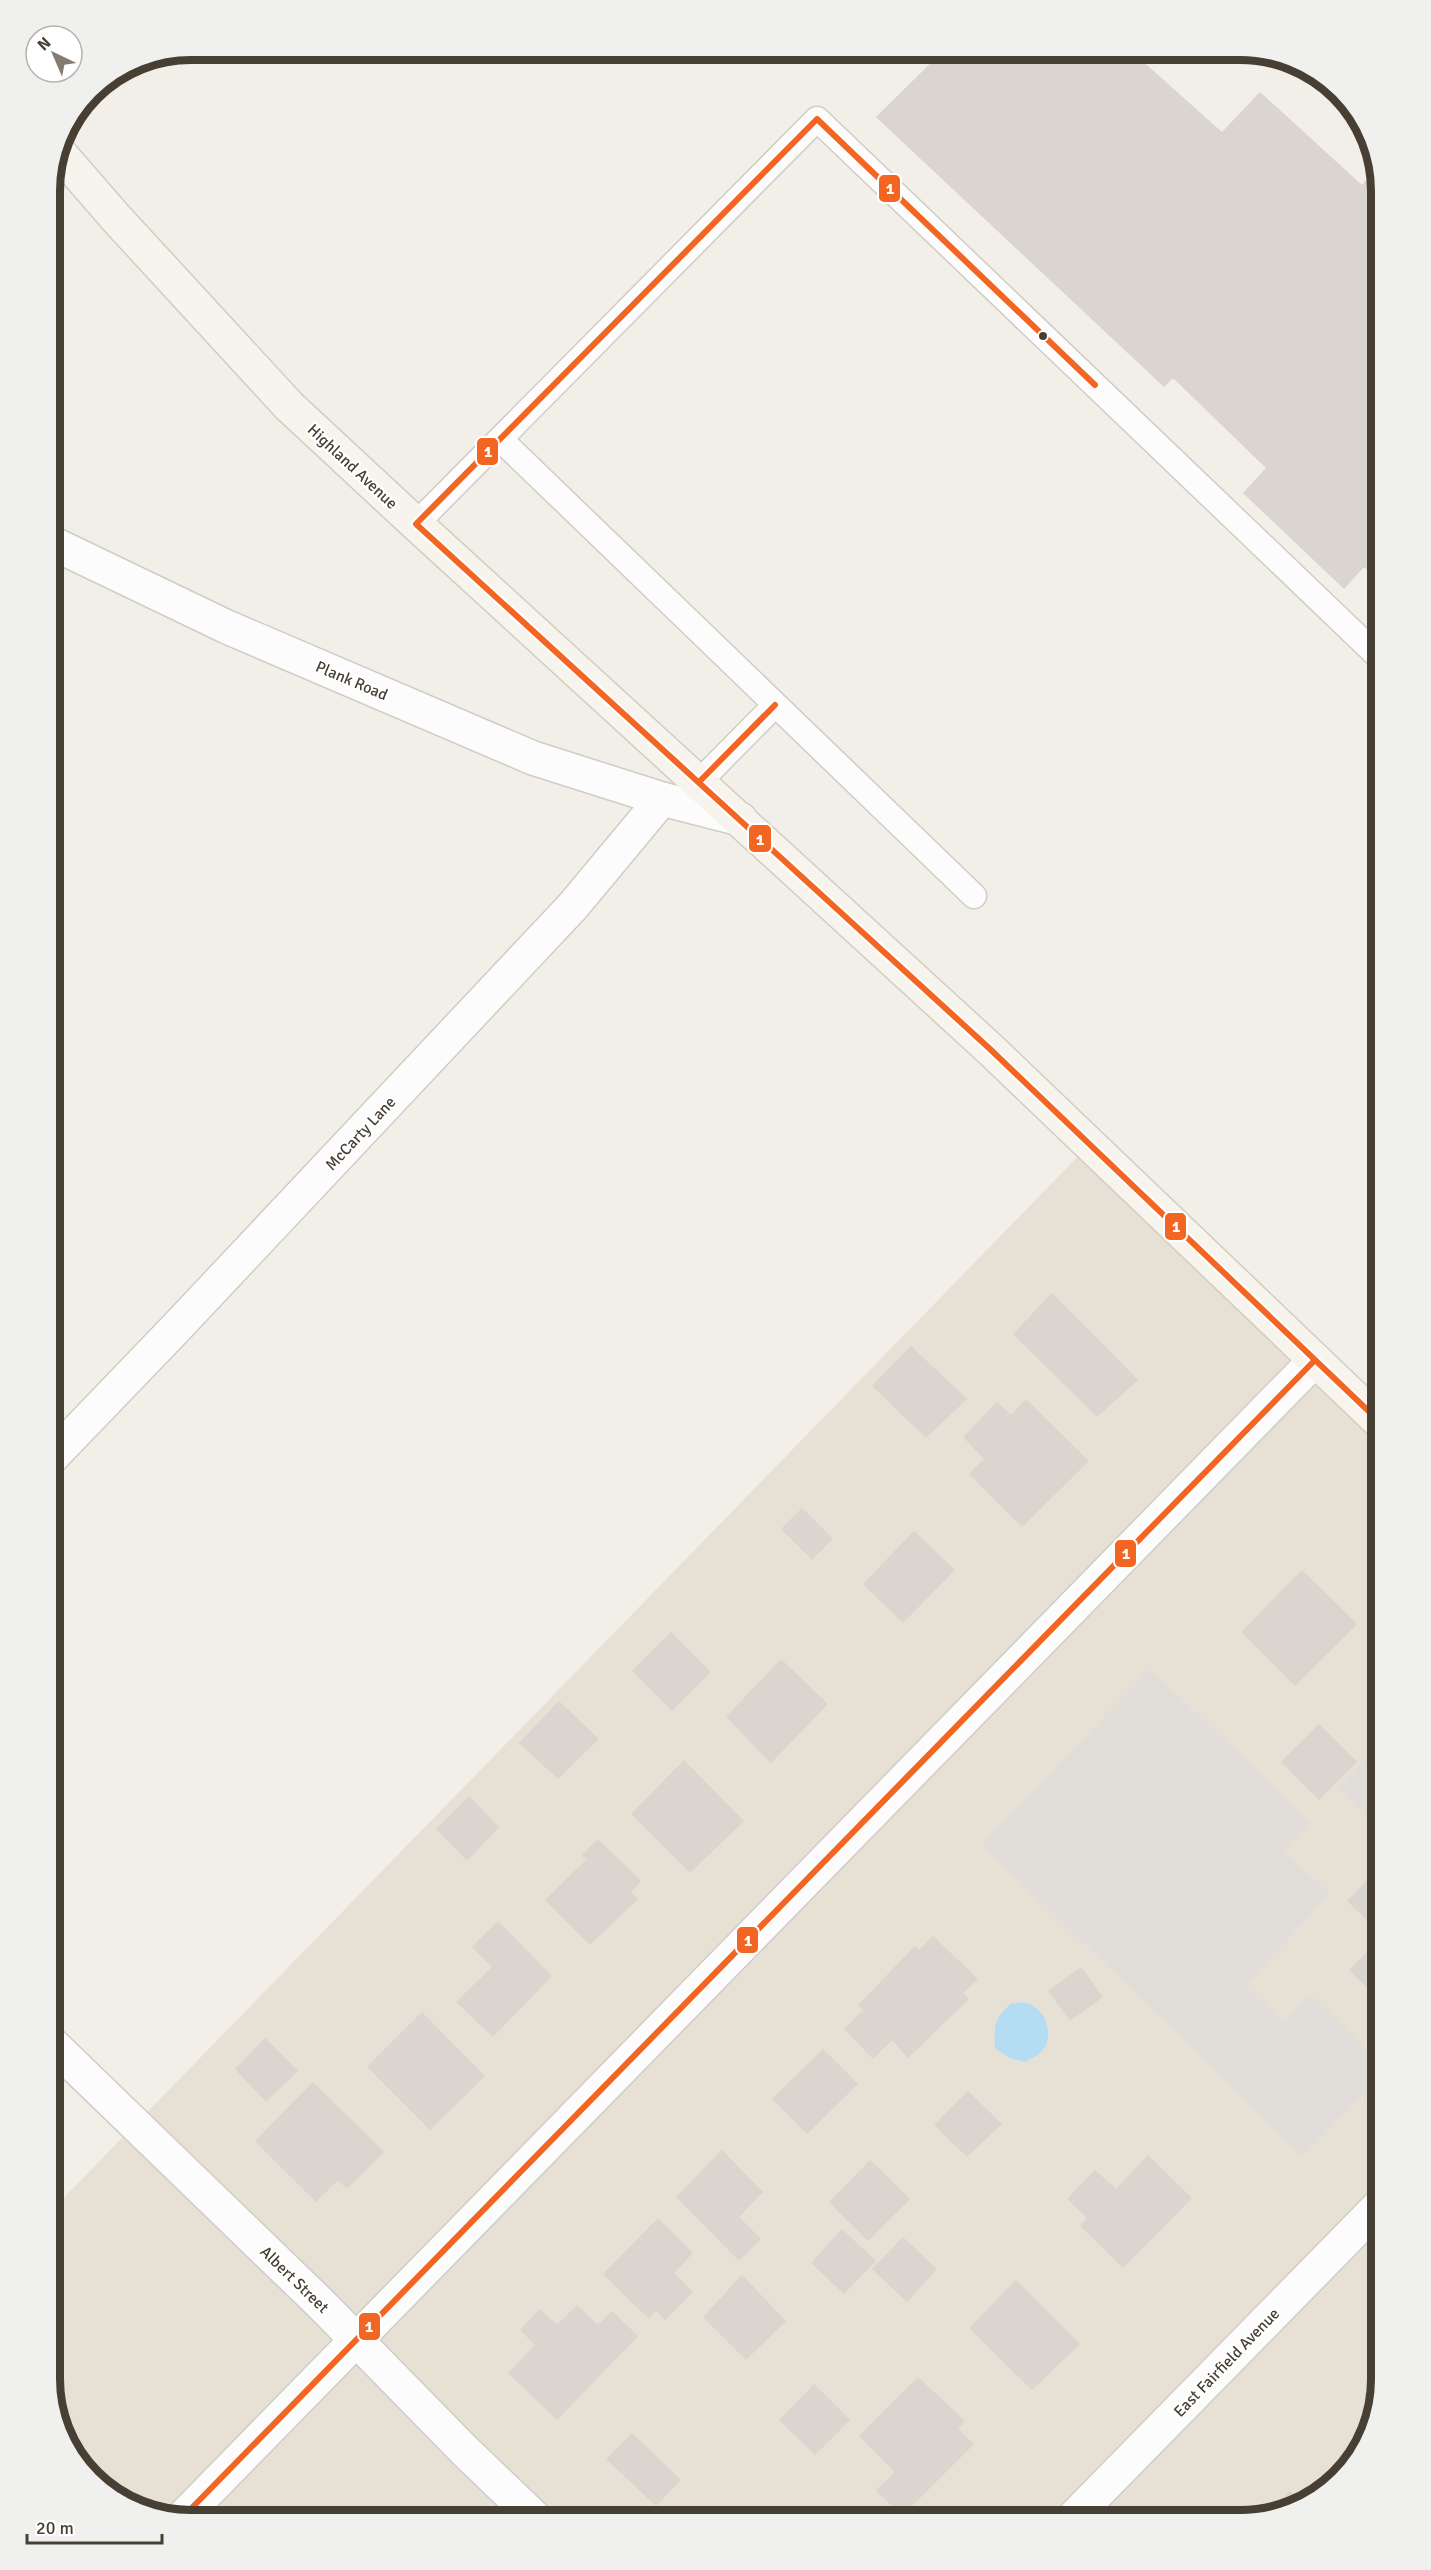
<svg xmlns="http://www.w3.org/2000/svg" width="1431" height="2570" font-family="Signika,sans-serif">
  <rect width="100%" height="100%" fill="#f2eee8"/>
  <path fill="#e6e0d5" d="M1092 1142 1381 1423V2379L1357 2458 1294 2510 1240 2520H182L112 2496 60 2433 50 2379V2212Z"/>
  <path fill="#e1ddd8" d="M1150 1669 1311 1822 1283 1850 1330 1894 1245 1985 1283 2022 1309 1993 1381 2064V2077L1303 2156 982 1844Z
    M1381 1744V1832L1337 1788Z"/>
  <path fill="#b4dcf3" d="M1012 2003C1017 2003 1023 2002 1027 2003 1046 2009 1055 2036 1042 2051 1038 2056 1030 2059 1025 2062L1009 2058 995 2048C994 2025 994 2018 1012 2003Z"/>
  <path fill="#dad5cf" stroke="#dad5ce" stroke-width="1.5" d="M945 50H1129L1222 133 1260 93 1362 186 1377 170 1382 191 1381 582 1364 566 1344 588 1244 493 1267 468 1173 377 1164 386 877 117Z
    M1052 1294 1137 1380 1097 1416 1014 1334Z
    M911 1347 966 1399 926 1437 873 1386Z
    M1026 1400 1088 1461 1022 1526 970 1474 985 1459 964 1437 997 1403 1011 1416Z
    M802 1509 832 1539 812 1559 782 1529Z
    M914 1532 954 1570 903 1622 864 1584Z
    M1302 1571 1356 1624 1295 1685 1242 1632Z
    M671 1633 710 1672 672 1710 633 1671Z
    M781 1660 827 1704 771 1762 727 1717Z
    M559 1702 598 1739 558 1778 520 1743Z
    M1319 1725 1356 1762 1319 1799 1282 1762Z
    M684 1761 743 1821 690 1872 632 1814Z
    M469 1797 498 1827 467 1860 437 1829Z
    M598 1840 640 1881 630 1892 637 1899 590 1944 546 1900 588 1859 583 1855Z
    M1381 1867V1933L1348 1901Z
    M498 1922 551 1976 493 2036 457 2002 493 1967 473 1947Z
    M933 1937 977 1979 962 1993 968 1999 908 2057 892 2039 873 2058 845 2029 864 2010 859 2005 915 1947 919 1951Z
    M1381 1938V2000L1350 1970Z
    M1081 1968 1102 1997 1070 2020 1049 1991Z
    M422 2013 484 2076 430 2129 368 2067Z
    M265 2039 297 2071 266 2101 236 2069Z
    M823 2050 857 2084 807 2133 773 2099Z
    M313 2083 383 2152 347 2188 338 2179 316 2201 256 2141Z
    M968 2092 1001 2124 967 2156 935 2125Z
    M722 2151 762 2192 738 2217 760 2239 739 2260 677 2197Z
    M1148 2156 1191 2198 1123 2267 1081 2226 1088 2218 1068 2199 1095 2171 1116 2190Z
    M870 2161 909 2199 868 2240 830 2202Z
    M658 2219 692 2253 673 2273 692 2292 665 2319 656 2310 649 2318 604 2274Z
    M842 2230 875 2261 844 2293 812 2263Z
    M903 2238 936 2269 907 2301 873 2269Z
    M742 2276 785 2321 746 2359 704 2317Z
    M1016 2281 1079 2344 1032 2389 970 2328Z
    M577 2306 598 2326 612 2312 637 2336 557 2419 509 2373 536 2345 521 2330 540 2310 557 2326Z
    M1381 2376V2379L1374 2403 1365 2394Z
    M918 2378 964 2421 957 2429 973 2444 902 2515 877 2490 896 2472 860 2436Z
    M814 2385 849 2420 815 2454 780 2420Z
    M632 2434 680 2480 656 2505 607 2459Z
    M1290 2492 1302 2504 1294 2510 1267 2515Z"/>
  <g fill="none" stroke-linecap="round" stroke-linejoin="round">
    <g stroke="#d0ccc6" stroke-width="27">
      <path id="service" d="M500 439 974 896
        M416 524 817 119 1381 659
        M699 782 775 705"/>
    </g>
    <g stroke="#d0ccc6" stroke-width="36">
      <path id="minor" d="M50 1459 176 1328 573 906 662 799 740 819
        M50 2042 323 2306 465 2451 537 2520
        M180 2520 1315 1360
        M1071 2520 1381 2204"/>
    </g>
    <g stroke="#d0ccc6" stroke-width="36">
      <path id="tertiary" d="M50 542 227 627 533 758 662 799"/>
    </g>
    <g stroke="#d3ccc0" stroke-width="36">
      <path id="secondary" d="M57 150 116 218 289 406 416 524 990 1049 1381 1423"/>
    </g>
    <use href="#service" stroke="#fdfcfc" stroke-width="24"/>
    <use href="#minor" stroke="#fdfcfc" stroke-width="33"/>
    <use href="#tertiary" stroke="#fdfcfc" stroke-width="33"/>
    <use href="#secondary" stroke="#f7f4ee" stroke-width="33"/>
    <g stroke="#fff" stroke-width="10">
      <path id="bus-1" d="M1095 385 817 119 416 524 990 1049 1381 1423
        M699 782 775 705
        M180 2520 1315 1360"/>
    </g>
    <use href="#bus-1" stroke="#f26522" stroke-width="6"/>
  </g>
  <circle fill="#483f34" stroke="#fff" stroke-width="2" cx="1043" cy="336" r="5"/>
  <g text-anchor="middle" stroke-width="4.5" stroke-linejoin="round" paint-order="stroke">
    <g font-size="16" fill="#483f34" stroke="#fff">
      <text transform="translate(353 466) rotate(43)" y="6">Highland Avenue</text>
      <text transform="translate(352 680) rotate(23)" y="6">Plank Road</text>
      <text transform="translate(360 1133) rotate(-47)" y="6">McCarty Lane</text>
      <text transform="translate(295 2279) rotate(44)" y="6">Albert Street</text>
      <text transform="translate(1226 2362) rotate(-46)" y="6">East Fairfield Avenue</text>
    </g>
  </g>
  <path d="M0 0H1431V2570H0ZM191 60H1240A131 131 0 0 1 1371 191V2379A131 131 0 0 1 1240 2510H191A131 131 0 0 1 60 2379V191A131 131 0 0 1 191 60Z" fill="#f0f0ef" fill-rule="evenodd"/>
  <path fill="none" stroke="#483f34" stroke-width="8" d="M191 60H1240A131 131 0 0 1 1371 191V2379A131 131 0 0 1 1240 2510H191A131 131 0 0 1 60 2379V191A131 131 0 0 1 191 60Z"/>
  <g stroke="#fff" stroke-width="2">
    <rect x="878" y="174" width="23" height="29" rx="6" fill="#f26522"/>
    <rect x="476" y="437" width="23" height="29" rx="6" fill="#f26522"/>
    <rect x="748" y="824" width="24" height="29" rx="6" fill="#f26522"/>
    <rect x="1164" y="1212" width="23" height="29" rx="6" fill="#f26522"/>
    <rect x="1114" y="1539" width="23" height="29" rx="6" fill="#f26522"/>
    <rect x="736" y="1926" width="23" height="28" rx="6" fill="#f26522"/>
    <rect x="358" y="2312" width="23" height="29" rx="6" fill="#f26522"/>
  </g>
  <g font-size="16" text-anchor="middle" font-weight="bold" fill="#fff">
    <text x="890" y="194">1</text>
    <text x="488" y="457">1</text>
    <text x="760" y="845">1</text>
    <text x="1176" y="1232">1</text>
    <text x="1126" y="1559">1</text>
    <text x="748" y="1946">1</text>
    <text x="369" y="2332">1</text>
  </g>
  <g transform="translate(54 54) rotate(316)"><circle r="28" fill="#ffffff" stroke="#b6b2ae" stroke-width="1.5"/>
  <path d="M0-4.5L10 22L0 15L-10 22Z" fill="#847c73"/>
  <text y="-9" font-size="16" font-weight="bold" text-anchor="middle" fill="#483f34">N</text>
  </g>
  <path d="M27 2534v9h135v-9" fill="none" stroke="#483f34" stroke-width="3"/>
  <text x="36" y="2534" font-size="18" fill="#483f34" stroke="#ffffff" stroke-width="4.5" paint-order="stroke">20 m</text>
</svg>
